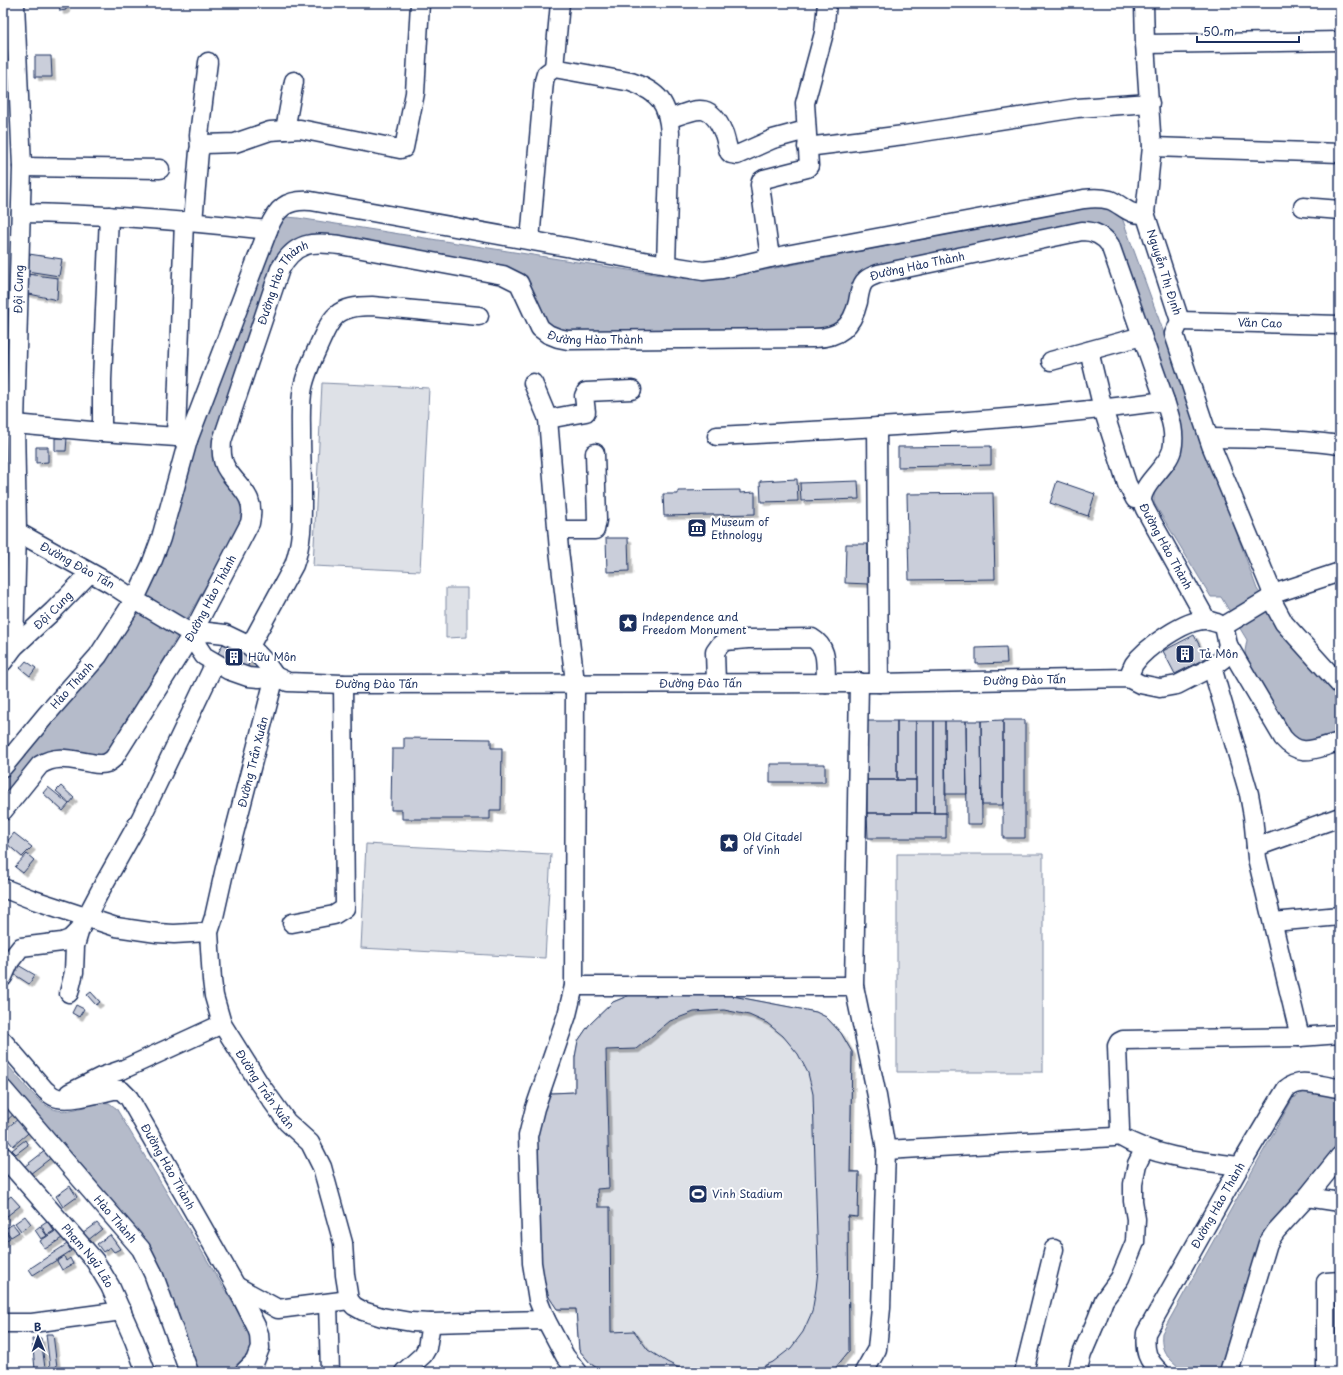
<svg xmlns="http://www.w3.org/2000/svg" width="1343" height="1375" font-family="'Playpen Sans',sans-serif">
  <defs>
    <filter id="shadow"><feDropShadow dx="3.5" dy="3.5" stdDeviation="0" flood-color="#0004"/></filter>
  </defs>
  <rect width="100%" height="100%" fill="#fff"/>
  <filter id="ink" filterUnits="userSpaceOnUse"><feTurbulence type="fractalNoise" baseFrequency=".025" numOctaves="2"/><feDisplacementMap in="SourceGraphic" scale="8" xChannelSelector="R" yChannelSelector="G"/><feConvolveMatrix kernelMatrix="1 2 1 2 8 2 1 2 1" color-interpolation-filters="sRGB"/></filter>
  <g filter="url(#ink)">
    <path fill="#dee1e7" stroke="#7c88a2" d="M322 383 429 388 420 571 313 566Z
      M446 588H467V637L446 638Z
      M366 844 551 854 545 958 361 948Z
      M1043 854V1072H897V854Z
      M722 994 816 1012 826 1017 841 1033 852 1052 850 1171 859 1172 858 1217H848L849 1351 832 1372H603L591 1364 579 1350 576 1309H557L549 1297 541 1112 551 1093 575 1092V1057L578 1041 589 1025 613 1002 630 995Z"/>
    <path fill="#b5bbca" stroke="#77839f" d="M1103 205 1121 215 1257 589 1279 621 1340 691V733C1318 737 1310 749 1290 733L1247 663 1245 651 1247 640 1221 597H1211L1154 503C1153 482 1160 484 1172 469 1174 466 1175 462 1177 458 1186 439 1182 426 1176 406L1114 241 1107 232 876 266C872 268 865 269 862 272 857 276 855 282 853 288 847 311 847 326 820 329L563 332 545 325 529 288 316 237H300L288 245 214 458 221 477 237 492 244 511 241 524 114 747 102 757 73 752 3 798V772L127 625 276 221 287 217 298 218 679 278 702 280 730 277 1087 207Z
      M3 1060C16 1074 34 1100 51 1108 71 1117 90 1100 109 1103 111 1104 114 1107 116 1108L252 1335 255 1352 243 1372H196L157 1274 3 1086Z
      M1314 1090 1340 1097V1147L1264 1238 1222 1372H1184C1169 1357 1160 1355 1162 1333L1293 1098 1304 1092Z"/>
    <path fill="#caceda" stroke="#1b2f5e" filter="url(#shadow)" d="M59 3H66V10L60 11Z
      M4 23H11V56H3Z
      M35 56H51L52 77H35Z
      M29 254 62 259 59 276 27 271Z
      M27 274 58 278 57 300 25 293Z
      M55 438H67L66 451H55Z
      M991 446V465L898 467V447Z
      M36 447H48V462L36 463Z
      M797 479 798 501 761 502 760 481Z
      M858 481 859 499 801 501 800 483Z
      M1057 481 1095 494 1088 516 1050 503Z
      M740 490V493L755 492V514L664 516 663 494H678V491Z
      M993 493 995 579 909 580 907 494Z
      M606 538H628L629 571 607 572Z
      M846 544H868V584L845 583Z
      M1194 635 1206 658 1175 674 1163 651Z
      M224 642 252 658 244 673 216 657Z
      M1006 647 1007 663 976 664V648Z
      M26 661 36 668 30 676 20 668Z
      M1003 720H1025V838H1003Z
      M1003 720V805H982L981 721Z
      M867 721H897V780H867Z
      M897 721H916V780H897Z
      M916 721H934V813H916Z
      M934 721H945L946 813H934Z
      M945 721H966L967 794H945Z
      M966 721H981L982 824H967Z
      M404 738 491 739V748H502L501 810H490V819H402V810H391L392 749H404Z
      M770 764H825V782H770Z
      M867 780H916V813H867Z
      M61 786 74 798 70 803 56 791Z
      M48 787 69 804 63 811 43 793Z
      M867 813H946V838H868Z
      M14 833 32 847 22 857 6 843Z
      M27 854 34 860 23 873 15 867Z
      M18 965 35 975 29 984 12 973Z
      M91 992 100 1002 96 1005 87 995Z
      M722 994 816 1012 826 1017 841 1033 852 1052 850 1172H859L858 1217 848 1216 849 1351 832 1372H752L773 1362 791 1348 803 1332 812 1312 816 1289 818 1270 813 1094 808 1073 798 1054 783 1036 767 1023 749 1015 724 1010 694 1012 670 1021 636 1049 606 1050 609 1188 597 1189 598 1207H610L611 1332 634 1331 648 1350 667 1362 687 1372H603L591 1364 579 1350 576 1309H557L549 1297 539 1261 537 1138 541 1112 551 1093 575 1092V1057L578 1041 589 1025 613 1002 630 995Z
      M76 1005 84 1009 79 1017 72 1013Z
      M11 1105 17 1111 3 1124V1112Z
      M23 1115 34 1128 13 1146 3 1134V1131Z
      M25 1140 28 1145 16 1154 12 1150Z
      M46 1150 52 1157 30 1174 24 1167Z
      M70 1186 77 1197 63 1207 56 1196Z
      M11 1196 20 1206 3 1219V1202Z
      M25 1216 31 1224 21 1231 15 1223Z
      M47 1221 54 1231 47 1235 41 1225Z
      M97 1223 102 1229 87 1241 82 1234Z
      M13 1224 19 1232 11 1237 5 1229Z
      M40 1226 47 1236 41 1239 35 1230Z
      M5 1230 10 1238 3 1242V1231Z
      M57 1230 62 1238 45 1249 40 1241Z
      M110 1235 120 1249 114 1252 110 1247 103 1252 97 1244Z
      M67 1244 71 1251 33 1275 29 1269Z
      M64 1256 66 1261 70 1258 73 1264 62 1270 57 1261Z
      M46 1334H53L57 1367 50 1368Z
      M41 1338 45 1368 35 1369 32 1339Z"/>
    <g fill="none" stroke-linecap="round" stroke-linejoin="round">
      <g stroke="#1b2f5e" stroke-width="21">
        <g id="minor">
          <path id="s1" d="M1144 3 1145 44 1152 147 1145 213 1180 321 1174 334 1211 445 1273 594"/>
          <path d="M1145 44 1340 41"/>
          <path d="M554 68 560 3"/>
          <path d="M669 119C697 109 710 100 724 134 726 140 727 146 729 152L731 154 737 155 773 139 806 130"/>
          <path d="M285 130 294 81"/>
          <path d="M807 147 904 135 1077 108 1150 103"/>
          <path d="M1152 147 1340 153"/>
          <path d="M200 149 199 135 208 62"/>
          <path d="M22 167 160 169"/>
          <path d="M1303 207 1340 210"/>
          <path d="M21 213C104 214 186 221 268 230"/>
          <path d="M184 221 176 434 177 437 188 440"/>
          <path d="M193 222 199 151 200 149 205 144 235 143 270 131 300 129 400 149 404 148 415 93 420 3"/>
          <path d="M530 240 544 81 546 74 554 68 631 82C659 92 668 103 670 133L666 265"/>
          <path d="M770 258 760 185 761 181 764 179 807 168 809 166 805 103 824 33 827 3"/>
          <path id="s2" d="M1180 321 1340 325"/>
          <path d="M1089 351 1103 409 1127 484 1135 499 1142 500"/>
          <path d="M1051 361 1142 336"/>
          <path d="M533 383 548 419 559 550 575 682 574 986 567 1015 535 1108 528 1136 532 1263 538 1300 546 1320 565 1356 578 1372"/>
          <path d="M548 419 586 412 584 396 586 392 632 390"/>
          <path d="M15 424 102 432 177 437"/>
          <path d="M877 427 879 683"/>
          <path d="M102 432V380L109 216"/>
          <path d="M717 436C866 428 1017 421 1165 401"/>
          <path d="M1209 438C1253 438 1296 439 1340 445"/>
          <path id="s3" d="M3 524 111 584 140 603 192 634 198 647 204 656 228 670 248 677 259 678 275 676 288 682 343 684 879 683 1128 678 1140 684 1160 688 1177 685 1212 667 1223 659 1228 645 1224 626"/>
          <path d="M558 530H595L597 520 595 453"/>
          <path d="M1270 597 1284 623 1340 685"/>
          <path d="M1224 626 1267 600 1273 594 1340 572"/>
          <path d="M192 634 208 632 225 634 250 646 266 663 275 676"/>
          <path d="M1228 645 1283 738C1302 760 1317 747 1340 742"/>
          <path d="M250 646 294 565C303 540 302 516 302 490 302 471 301 452 301 432 301 417 300 402 303 387 306 373 312 360 318 347 332 316 336 306 372 306L479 316"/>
          <path id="s4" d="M14 647 17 531 15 424 22 167 15 3"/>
          <path id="s5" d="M3 662 14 647 53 611 90 573"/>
          <path d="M1212 667 1249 794 1253 816 1257 858 1300 1037"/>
          <path id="s6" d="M275 676 225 868 214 917 209 932 212 980 214 996 222 1024 259 1083 287 1122 310 1143 322 1167 343 1243 345 1275 349 1300 354 1306 363 1311 382 1317 411 1322 431 1323 546 1320"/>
          <path d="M1128 678C1130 673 1132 668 1134 664 1145 648 1185 620 1205 620 1208 620 1213 622 1217 623"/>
          <path d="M716 682 715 652 720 645 725 641 748 639 812 638C829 648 825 665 826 683"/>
          <path d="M859 682 854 986 877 1096 886 1150 881 1308 877 1349 864 1372"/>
          <path id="s7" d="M3 767 46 715 98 656 135 599 151 565 161 538 188 440 268 230C276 208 287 199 311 201L666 265 703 271 722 269 770 258 1084 199C1092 198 1102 198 1110 200 1123 205 1130 217 1145 213"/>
          <path id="s8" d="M3 811 40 765C57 754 72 760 91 763 96 764 102 765 107 763 109 762 112 760 114 758L192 634 250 523C256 496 241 490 228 471 222 463 221 451 222 441L280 269C295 242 312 241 340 245L503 275 519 283 540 328 548 334 558 338 568 340 814 338C839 338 852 327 858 302 859 296 860 287 864 282 868 277 873 276 878 274L1082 231C1094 231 1103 235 1110 245L1165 401C1170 417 1176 433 1172 450 1167 468 1142 483 1142 500 1142 503 1144 506 1145 509L1206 619"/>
          <path d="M1256 847 1340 817"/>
          <path d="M3 888 31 899 116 927 157 933 174 934 209 932"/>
          <path d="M1273 922 1340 916"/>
          <path d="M292 923 334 915 345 908 343 684"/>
          <path d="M3 977 10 961 21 947 62 942 70 939 80 929 100 891 141 818 215 663"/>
          <path d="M574 986H854"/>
          <path d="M69 993 74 972 75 946 80 929"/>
          <path id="s9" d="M3 1041 45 1090C49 1093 52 1097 58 1098 72 1101 100 1093 114 1090H121L129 1098 236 1286 256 1326 259 1334 260 1348 255 1361 244 1372"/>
          <path id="s10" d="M3 1089 141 1249 153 1273 189 1372"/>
          <path d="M69 1093 101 1077 124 1069 222 1024"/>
          <path d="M1117 1135C1154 1157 1198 1161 1240 1166"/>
          <path d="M886 1150 1114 1137 1117 1135 1120 1129 1117 1046 1119 1042 1123 1040 1300 1037 1340 1034"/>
          <path id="s11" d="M3 1156 95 1261 110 1286 134 1340 146 1372"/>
          <path d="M1307 1197 1340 1202"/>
          <path d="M236 1286 278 1309 349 1300"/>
          <path d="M328 1303 330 1372"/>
          <path d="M3 1323H32L122 1311"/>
          <path d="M404 1372 423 1355 427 1348 431 1323"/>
          <path d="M1024 1372 1054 1249"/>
          <path d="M1077 1372 1082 1354 1097 1319 1104 1300 1120 1278 1135 1242 1136 1219 1133 1201V1184L1137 1164 1145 1148"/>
          <path id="s12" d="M1160 1372C1147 1360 1144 1351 1146 1333L1240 1166 1286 1089C1300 1076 1322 1087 1340 1088"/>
          <path d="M1229 1372 1268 1243 1276 1231 1307 1197 1340 1156"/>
          <path d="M1326 1372V1282L1340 1281"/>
        </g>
      </g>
      <use href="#minor" stroke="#fff" stroke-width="18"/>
    </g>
  </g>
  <defs>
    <g id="museum-square" transform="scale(1)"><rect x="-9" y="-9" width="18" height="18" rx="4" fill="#1b2f5e" stroke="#fff"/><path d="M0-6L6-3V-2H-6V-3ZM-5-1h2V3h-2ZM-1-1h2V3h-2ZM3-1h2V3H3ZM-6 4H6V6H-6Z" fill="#fff"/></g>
    <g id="sight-square" transform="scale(1)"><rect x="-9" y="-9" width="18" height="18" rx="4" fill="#1b2f5e" stroke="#fff"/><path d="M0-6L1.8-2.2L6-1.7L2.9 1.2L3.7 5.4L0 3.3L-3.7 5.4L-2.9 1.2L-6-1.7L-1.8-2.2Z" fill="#fff"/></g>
    <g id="building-square" transform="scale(1)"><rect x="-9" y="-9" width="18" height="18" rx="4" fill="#1b2f5e" stroke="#fff"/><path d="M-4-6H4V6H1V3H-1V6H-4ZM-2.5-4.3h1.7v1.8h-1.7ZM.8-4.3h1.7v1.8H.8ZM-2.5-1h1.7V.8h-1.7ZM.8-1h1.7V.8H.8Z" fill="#fff"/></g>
    <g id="stadium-square" transform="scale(1)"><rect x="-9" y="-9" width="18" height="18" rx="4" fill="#1b2f5e" stroke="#fff"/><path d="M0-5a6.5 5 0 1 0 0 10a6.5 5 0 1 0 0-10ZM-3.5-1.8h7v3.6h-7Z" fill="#fff"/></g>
  </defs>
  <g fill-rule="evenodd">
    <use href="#museum-square" x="697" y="528"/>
    <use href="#sight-square" x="628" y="623"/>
    <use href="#building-square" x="1185" y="654"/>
    <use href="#building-square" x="234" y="657"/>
    <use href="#sight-square" x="729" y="843"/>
    <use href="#stadium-square" x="698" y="1194"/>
  </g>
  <g text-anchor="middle" stroke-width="4" stroke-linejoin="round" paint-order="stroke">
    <g font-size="11" fill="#1b2f5e" stroke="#fff">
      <text dy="4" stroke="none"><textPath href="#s8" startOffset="1401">Đường Hào Thành</textPath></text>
      <text dy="4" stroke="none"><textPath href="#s1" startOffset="273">Nguyễn Thị Định</textPath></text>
      <text dy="4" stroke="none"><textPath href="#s8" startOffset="670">Đường Hào Thành</textPath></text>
      <text dy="4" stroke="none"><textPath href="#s4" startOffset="358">Đội Cung</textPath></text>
      <text dy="4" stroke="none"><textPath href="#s2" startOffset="80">Văn Cao</textPath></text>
      <text dy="4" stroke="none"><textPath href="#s8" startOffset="1042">Đường Hào Thành</textPath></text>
      <text dy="4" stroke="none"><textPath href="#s8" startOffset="1929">Đường Hào Thành</textPath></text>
      <text dy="4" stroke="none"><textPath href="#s3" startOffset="85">Đường Đào Tấn</textPath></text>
      <text dy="4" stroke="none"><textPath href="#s8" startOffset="323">Đường Hào Thành</textPath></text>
      <text dy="4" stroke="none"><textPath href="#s5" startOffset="72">Đội Cung</textPath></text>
      <text dy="4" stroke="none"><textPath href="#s3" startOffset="1071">Đường Đào Tấn</textPath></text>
      <text dy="4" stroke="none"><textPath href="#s3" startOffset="747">Đường Đào Tấn</textPath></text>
      <text dy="4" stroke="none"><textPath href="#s3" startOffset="423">Đường Đào Tấn</textPath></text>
      <text dy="4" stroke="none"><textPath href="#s7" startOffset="107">Hào Thành</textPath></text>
      <text transform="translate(253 762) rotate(-76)" y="4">Đường Trần Xuân</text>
      <text dy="4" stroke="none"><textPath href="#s6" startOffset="436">Đường Trần Xuân</textPath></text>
      <text dy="4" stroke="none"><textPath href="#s9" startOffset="234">Đường Hào Thành</textPath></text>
      <text dy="4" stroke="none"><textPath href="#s12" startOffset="190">Đường Hào Thành</textPath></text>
      <text dy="4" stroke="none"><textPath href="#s10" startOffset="172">Hào Thành</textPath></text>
      <text dy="4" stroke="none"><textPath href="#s11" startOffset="131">Phạm Ngũ Lão</textPath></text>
    </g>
    <g font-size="11" fill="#1b2f5e" stroke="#fff" text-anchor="start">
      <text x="711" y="526">Museum of<tspan x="711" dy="13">Ethnology</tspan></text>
      <text x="642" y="621">Independence and<tspan x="642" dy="13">Freedom Monument</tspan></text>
      <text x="1199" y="658">Tả Môn</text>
      <text x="248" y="661">Hữu Môn</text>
      <text x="743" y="841">Old Citadel<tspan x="743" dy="13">of Vinh</tspan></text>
      <text x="712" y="1198">Vinh Stadium</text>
    </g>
  </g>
  <rect width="1343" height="1375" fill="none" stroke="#fff" stroke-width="16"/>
  <rect x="8" y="8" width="1327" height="1359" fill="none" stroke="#1b2f5e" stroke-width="1.5" filter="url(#ink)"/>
  <g transform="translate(38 1337) rotate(358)" stroke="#ffffff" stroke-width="3" paint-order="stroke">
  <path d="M0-3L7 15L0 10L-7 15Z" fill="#1b2f5e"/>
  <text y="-6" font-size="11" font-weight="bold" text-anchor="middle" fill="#1b2f5e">B</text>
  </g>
  <path d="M1197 36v6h102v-6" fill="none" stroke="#1b2f5e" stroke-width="2"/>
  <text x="1203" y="36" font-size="12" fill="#1b2f5e" stroke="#ffffff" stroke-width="3" paint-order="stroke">50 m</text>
</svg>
